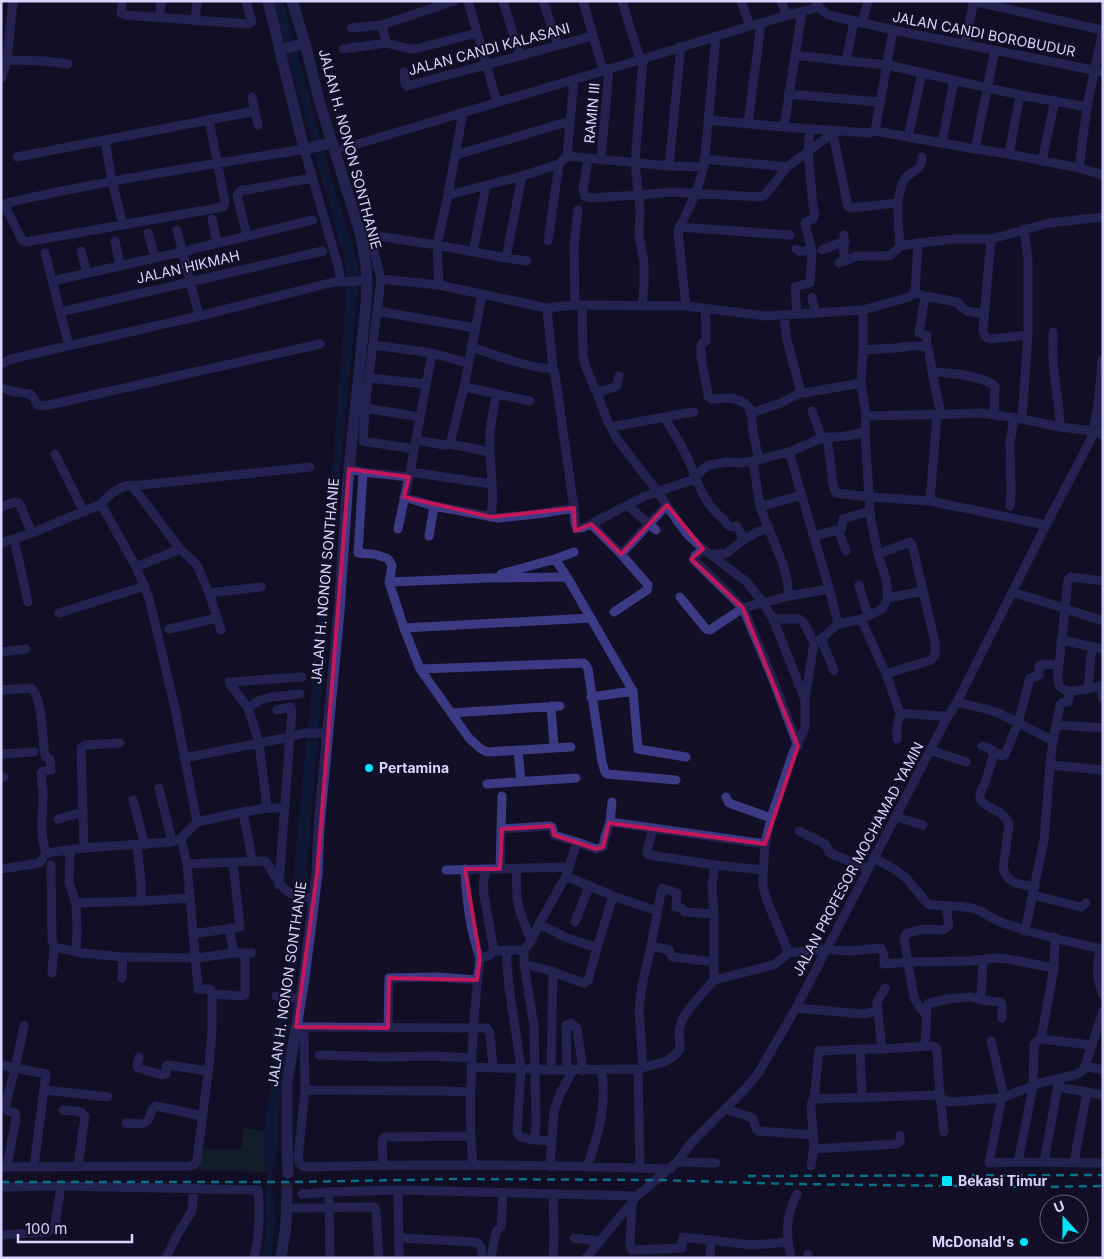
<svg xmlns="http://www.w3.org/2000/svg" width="1104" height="1259" font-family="Inter,sans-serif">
  <rect width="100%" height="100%" fill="#130f26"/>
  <path fill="#12302f" d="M244 1128 264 1131V1162L267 1172 199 1170 202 1149H241Z"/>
  <path fill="#0c2248" d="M273 1H283L324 152 357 262 359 276 339 482 303 919 280 1095 276 1165 272 1172V1189L276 1219 271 1258H261L265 1242 267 1220 266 1198 267 1189V1172L264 1162V1131L271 1083 275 1047 281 1007 331 484 348 274 343 254Z"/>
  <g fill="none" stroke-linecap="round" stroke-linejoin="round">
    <path stroke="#312d47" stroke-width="11" stroke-dasharray="11 5.5" stroke-linecap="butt" d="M287 1192 288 1173"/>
    <path stroke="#3d3a85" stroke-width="9" d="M122 1 121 13 125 15 248 24 252 22 246 1
      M468 1 497 102
      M503 1 520 56
      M543 1 558 45
      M583 1 603 70
      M622 1 640 59
      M741 1 750 26
      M781 1 787 16
      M817 1C819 9 823 12 829 15L893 30 1103 72
      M972 1 1102 30
      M160 17 161 1
      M195 21 197 1
      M854 21 846 61 887 65 1020 95 1087 107
      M862 23 868 1
      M351 28 382 25
      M386 43 382 25 454 1
      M965 44 974 1
      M343 49 386 43 406 48 415 49 477 33
      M795 55 846 61
      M7 60 45 61 68 64
      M404 72 405 84 407 86 593 36
      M1 79 7 60 13 1
      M574 79 567 156 669 166 704 167
      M788 94 880 102
      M252 97 258 125
      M209 120 225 202 223 207 26 242 22 240 5 206 7 203C105 180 205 166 304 149L339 269 340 282
      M708 120 784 127 869 133 875 131 975 149 1009 154 1079 168 1103 175
      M748 124 761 23
      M784 127 802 12
      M810 129 808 152 813 206 815 214 813 219 806 222 805 224 812 251
      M875 131 893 30
      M833 134 848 207 851 208 897 203
      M908 137 922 73
      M105 140 112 181 123 225
      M942 143 954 80
      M344 148 643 59 750 26 818 7
      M975 149 995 50
      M1009 154 1020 95
      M456 155 570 121
      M17 157 255 111
      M588 159 583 190 585 196 592 198 639 195 672 192 761 197 765 195 787 167 837 130
      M704 159 787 167
      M601 160 609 68
      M1042 161 1055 100
      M669 166 681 46
      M1079 168 1087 107 1103 29
      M448 195 522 176 559 164 567 156
      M212 219 217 243
      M679 227 790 235
      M177 230 199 316
      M148 233 155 257
      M844 235V260
      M247 236 237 195 242 190H246L312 178
      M991 239 983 330 984 334 987 338 991 339 1028 335
      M115 241 120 265
      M548 241 559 164
      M900 246C899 226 894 199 904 180 910 169 921 175 922 157
      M796 249 799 251H812L810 283 798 286 795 287 797 314
      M822 250 845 241
      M81 251 87 273
      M473 252 486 186
      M45 253 69 346
      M506 258 522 176
      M839 263 857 256H886L891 255 900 246 918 243 954 239H991L1049 223 1103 217
      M381 279 439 285 547 308 575 305 686 306 766 316 863 310 909 297 915 293
      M53 281 181 252 313 220
      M439 285 437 245 448 195 463 112
      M915 293 925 296 957 302 962 308 967 311 984 314
      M915 293 918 243
      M482 295 464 387 450 444 490 452 493 497 491 517
      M925 296 919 333 927 336 926 347
      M812 297 815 313
      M575 305 574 245 578 210
      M582 305 583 356 586 368 597 393 607 420 617 439 657 491 678 522 688 535 703 549 747 582 763 603 773 619 805 700
      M642 306 644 284V262L639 236 640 208 635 163 643 59
      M686 306 678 231 696 193 704 167 716 36
      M547 308 553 369 555 374 574 508 575 523 577 528H582L591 524 645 496 695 479 702 470 709 465 727 462 738 463 753 461 789 452 822 438 846 436 865 432
      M705 309 706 325V341C705 342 703 342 702 343 697 351 708 386 708 397L712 399 732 398 745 403 749 408 752 418 753 433 759 460
      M377 311 475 328
      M60 312 323 251
      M784 315 787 340 800 389 804 393 861 383
      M1053 332C1053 345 1052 359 1054 372 1056 391 1060 408 1060 427
      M373 345 432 353 468 363
      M471 347C499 356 524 367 553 369
      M863 350C874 349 885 349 895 348 906 347 916 344 927 347L929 351 932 372C953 373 974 375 993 384L995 386 994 414
      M1 364 11 359 199 316 334 282H345L367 280
      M932 372 941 414
      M369 378 426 384
      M464 387 530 401
      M1 388 11 391 30 394 34 398 37 405 44 406 320 344
      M597 393 617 386 619 376
      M365 408 420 417
      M812 411 822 438
      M751 413 781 403 802 392
      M664 417C671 428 678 439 684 451 696 474 700 500 722 518 729 524 726 528 737 526L744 540
      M1022 419 1028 335V260L1024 229
      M611 427 664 417 694 412
      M827 437 833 484 834 489 836 493 869 497 930 501 1046 525
      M416 440 444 445 450 444
      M414 449 363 441 365 408 381 279 370 235 437 245 506 258 527 261
      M490 452V432L496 393
      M789 452 831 595 838 624
      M55 454 84 512
      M753 461 760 507 784 567 787 580 789 596
      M349 469 363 472 409 477
      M363 472 358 553 373 554 383 557 387 558 390 562 392 566 389 582 404 628 420 669 469 738 481 749 487 752 571 747
      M410 472 492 484
      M132 486 310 467
      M404 497 434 506 498 518 537 514 574 508
      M930 501 937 415
      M101 504 136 567 149 598 175 708 197 822
      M627 505 656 530
      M1010 506 1011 492 1010 443 1014 418
      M1 507 15 502 19 503 32 533
      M760 507 801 495
      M591 524 621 554 648 585 647 590 614 612
      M398 529 410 472 432 353
      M838 530 842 528 843 519 870 511
      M429 536 434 506
      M813 536 838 530 846 551
      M14 539 28 602
      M1 543 32 533 101 504C108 496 119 486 131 485L137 492 180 549 197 565 209 593 221 630
      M703 549 695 556 694 560 743 608 772 677 798 746
      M621 554 667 505
      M710 554H724L727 553 743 540 757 532 769 528
      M878 554 910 542 913 548 923 591
      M555 559 567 577
      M136 567 180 549
      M501 574 555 559 574 552
      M389 582 488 578 567 577 633 691 638 749 686 757
      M859 585 868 616
      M1013 592 1103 621
      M209 593 261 587
      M680 597 706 629 710 630 743 608 789 596 829 589
      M59 613 145 586
      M773 619H799L804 623 814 643
      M861 619 886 674 900 713 897 727V739
      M404 628 591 618
      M169 629 217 618
      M821 639 834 670
      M1061 640 1103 649
      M1 652 26 649
      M420 669 583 663 585 664 588 669 602 762 605 772 607 774 676 780
      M886 674 931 660 935 655V643L923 591 888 598
      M1100 686 1103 699
      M1088 689 1092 647
      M1 690 31 688C43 698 42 739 45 756L50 759 51 770 43 771 41 773C41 779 42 784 43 789 44 814 38 828 46 853
      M1070 691 1088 689 1103 685
      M591 697 633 691
      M957 702 986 709 1001 714 1053 741
      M551 706 554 748
      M248 708 258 701 271 697 300 694
      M277 710 291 707 292 709 279 885
      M451 713 560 706
      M900 713 938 716H948
      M1056 725 1103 728
      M982 746 986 747 1002 756 1005 755 1018 723 1030 678 1039 675V666L1043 664 1058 665
      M518 750 521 782
      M930 750 966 762
      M994 752C991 762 989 773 985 782 984 787 979 792 980 797 980 807 1006 810 1009 825L1003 868C1008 885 1020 884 1035 887
      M1 754 34 752
      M184 758 285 738 305 733H328
      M1050 765 1103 770
      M1 777H4
      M487 784 576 778
      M159 788 172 842
      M726 797 729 803 771 818
      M133 800 145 845
      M267 808 259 742 248 708 229 682 302 677
      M243 812C246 828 250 844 252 861
      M896 817 923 825
      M58 819 83 812
      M610 822 612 802
      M653 828 647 851V853L649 855 715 865 763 870
      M502 829 550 826 552 827 554 835 577 842
      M799 831 825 844 830 853 868 869
      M84 848 81 748 85 745 120 743
      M70 850 69 883 76 903 77 930 76 952
      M874 858 896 870 906 878 928 904C942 907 958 905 971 908 984 911 993 920 1006 924 1037 935 1070 942 1103 949
      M187 864 265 861C269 865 271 870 274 875 285 894 293 897 314 898
      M51 865 52 939 54 947 52 973
      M1 869 40 863 46 853 84 848 172 842 181 838 197 822 243 812 267 808H285
      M465 869C466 899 470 929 480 958
      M500 869 502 796
      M516 869 517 898 520 912 531 941
      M446 870 570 867
      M486 870 483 883 484 895 494 951 524 950 531 941 539 924 566 876 577 842 596 849 603 847 605 837 610 822 765 844
      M566 876 613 896 657 911
      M1033 895 1081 907 1086 903
      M141 901 190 898
      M76 903 141 901V883L137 845
      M575 922 589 887
      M539 924 565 937 597 948
      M229 928 234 953
      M1025 931 1044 840 1050 765 1053 741 1060 705 1063 702H1068L1070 691C1059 689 1058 686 1058 675L1068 580 1071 577 1103 581
      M193 934 240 927 233 863
      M651 946 669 950 672 957 714 962
      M54 947 82 953 123 957 122 978
      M1100 949C1098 960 1096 972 1099 983 1100 987 1102 991 1103 995
      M506 950 509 987 521 1068 517 1132 520 1137 534 1140 552 1141
      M524 950V964L534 1026 536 1125 534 1140
      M789 953 767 901 763 886V877L765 844 771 818 793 753 805 728V700L814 643 821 639 838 624 861 619 882 609 888 598 886 579 878 554 871 520 870 511 865 432 866 416 861 383 863 350V310
      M123 957 196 958 234 953H252
      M524 964 548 970 583 983 588 981 597 948 613 896
      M553 971 551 1070 638 1069 664 1062 674 1056 680 1049 679 1031 682 1020 692 1005 714 980 769 966 775 964 789 953 825 949 850 951 881 948 884 955V964L909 962 970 961 995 958 1008 959 1054 968
      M714 980V915L712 885 715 865
      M212 994 242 996 245 995V953
      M276 996 301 999
      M981 1000 983 960
      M796 1008 863 1014 877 1011
      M927 1015 920 1008 914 998 904 939 906 934C913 931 919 930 926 929 935 929 943 933 949 925L946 907
      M299 1027 487 1028 490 1034 493 1067
      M304 1027 305 1090 298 1159 301 1165 306 1167C427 1163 548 1165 670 1169
      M388 1028 389 978 437 977 477 980
      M1041 1039 1091 1045
      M991 1041 1003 1092 989 1163 1018 1162 1103 1163
      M925 1046 927 1006 929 1003 948 999 971 997 981 1000 1000 1002 1002 1004V1018
      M860 1049 862 1098
      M882 1049 877 1004C878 997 883 994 885 988
      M319 1055 382 1057 433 1056 472 1058
      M139 1057 137 1066 138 1068 162 1075 166 1074V1066L168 1065 208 1071
      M1 1065 15 1068 24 1026
      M1085 1066 1103 1070
      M471 1067 551 1070
      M643 1068 639 1009 642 986 651 946 662 888 677 893 676 907 682 908 685 912 714 914
      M638 1069 640 1168
      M567 1070 566 1025 571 1023 577 1028 583 1071
      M1058 1087 1103 1095
      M44 1090 108 1097
      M305 1090 444 1091 471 1092
      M940 1098 950 1102 1002 1098 1040 1083 1074 1075 1081 1072 1084 1069 1103 1011
      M814 1099 819 1051 860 1049H882L932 1046 936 1047 937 1051 940 1095 944 1132
      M726 1109 753 1118 756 1129 758 1131 813 1135
      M63 1110 81 1112 85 1116 78 1166
      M126 1123C132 1123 140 1125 144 1123 151 1121 149 1110 156 1106L203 1116
      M814 1149 897 1144 900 1142V1135
      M677 1162 716 1163
      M1018 1162 1033 1087 1034 1045 1037 1041 1041 1039 1054 968 1055 937
      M1044 1162 1059 1079
      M1074 1162 1087 1092
      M383 1164 382 1142 383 1139 385 1137 470 1136
      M473 1164C470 1137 470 1111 471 1084 472 1042 475 1000 480 958L490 955 494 951
      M811 1166 814 1146 811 1107 812 1102 814 1099 940 1095
      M1 1167 190 1166 195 1164 197 1160 209 1066 212 1030V994L211 990 209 989H198L187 864 181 838
      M7 1167 16 1118 15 1113 8 1111 5 1107 15 1068 46 1074 34 1166
      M550 1167 554 1111 560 1094 573 1070
      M587 1167C598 1137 608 1102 601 1069
      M1 1187 61 1186 258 1190C260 1213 260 1235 254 1258
      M398 1190 399 1258
      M329 1192 330 1258
      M302 1194 329 1192 398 1190 637 1196
      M632 1202 630 1246 632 1250 682 1248 683 1237 752 1245 788 1242
      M293 1208 374 1207 376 1210 379 1258
      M1 1235 47 1232 53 1229 55 1225 61 1186
      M399 1238 475 1242C482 1244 482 1251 482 1258
      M574 1238 599 1241
      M808 1254 809 1258
      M166 1258 177 1235 192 1211 194 1188
      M491 1258 496 1232 501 1226 503 1193
      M553 1258 554 1234 553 1194
      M586 1258 637 1196 677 1162 692 1142 746 1088 759 1072 796 1008 948 716 957 702 1046 525 1089 443 1094 431 1060 427 1022 419 981 413 955 414 866 416
      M710 1258 711 1240
      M791 1258C786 1233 785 1217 797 1194"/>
    <path stroke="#3d3a85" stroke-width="11" d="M268 1 304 149 332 143
      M281 50 305 43
      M1103 361 1099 406 1094 431 1103 434
      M288 1173 287 1145V1083L304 978 317 874 319 827 339 611 348 479 366 305 367 280 366 266 361 236 319 100 305 43 292 1
      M281 1258 286 1225 287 1192"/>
    <path stroke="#00e5ff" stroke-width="2.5" stroke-dasharray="8 6" stroke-linecap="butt" d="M748 1176 1103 1175
      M1 1182H294L455 1179 657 1180 792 1184 1033 1187 1103 1186"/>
  </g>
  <path d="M0 0H1104V1259H0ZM349 469 409 477 404 497 491 517 574 508 575 531 591 524 621 554 667 505 703 549 691 559 743 608 798 746 765 844 609 823 603 847 596 849 554 835 552 826 502 829 500 869H465L480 958 477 980 389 978 388 1028 296 1027 317 874Z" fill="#130f26" fill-opacity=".55" fill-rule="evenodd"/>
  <path fill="none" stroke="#c2185b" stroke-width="4" stroke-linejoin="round" d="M349 469 409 477 404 497 491 517 574 508 575 531 591 524 621 554 667 505 703 549 691 559 743 608 798 746 765 844 609 823 603 847 596 849 554 835 552 826 502 829 500 869H465L480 958 477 980 389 978 388 1028 296 1027 317 874Z"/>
  <g fill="#00e5ff" stroke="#130f26" stroke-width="2">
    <circle cx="369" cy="768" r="5"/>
    <rect x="941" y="1175" width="12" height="12" rx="2.5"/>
    <circle cx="1024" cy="1242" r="5"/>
  </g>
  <g text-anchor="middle" stroke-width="4" stroke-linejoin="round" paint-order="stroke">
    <g font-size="14" fill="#d9d4ff" stroke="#130f26">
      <text transform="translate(984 34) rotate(11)" y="5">JALAN CANDI BOROBUDUR</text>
      <text transform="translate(489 49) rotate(-15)" y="5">JALAN CANDI KALASANI</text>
      <text transform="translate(592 113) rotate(-85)" y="5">RAMIN III</text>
      <text transform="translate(350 149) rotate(75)" y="5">JALAN H. NONON SONTHANIE</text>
      <text transform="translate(188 267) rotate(-13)" y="5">JALAN HIKMAH</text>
      <text transform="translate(325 581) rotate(-85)" y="5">JALAN H. NONON SONTHANIE</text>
      <text transform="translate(858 859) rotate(-62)" y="5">JALAN PROFESOR MOCHAMAD YAMIN</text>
      <text transform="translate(287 984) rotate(-82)" y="5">JALAN H. NONON SONTHANIE</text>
    </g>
    <g font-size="14" font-weight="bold" fill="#d9d4ff" stroke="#130f26" text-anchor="start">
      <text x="379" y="773">Pertamina</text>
      <text x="958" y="1186">Bekasi Timur</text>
      <text x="1014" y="1247" text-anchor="end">McDonald's</text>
    </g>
  </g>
  <rect width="1104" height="1259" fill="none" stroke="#d9d4ff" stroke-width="5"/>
  <g transform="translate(1064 1219) rotate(339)"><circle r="24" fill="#130f26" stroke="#625e7d"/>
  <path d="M0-4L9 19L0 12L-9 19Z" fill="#00e5ff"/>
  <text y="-8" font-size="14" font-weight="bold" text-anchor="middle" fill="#d9d4ff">U</text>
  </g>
  <path d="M18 1234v8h114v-8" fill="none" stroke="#d9d4ff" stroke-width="2.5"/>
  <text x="25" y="1234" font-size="15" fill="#d9d4ff" stroke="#130f26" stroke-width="4" paint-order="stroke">100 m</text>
</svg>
